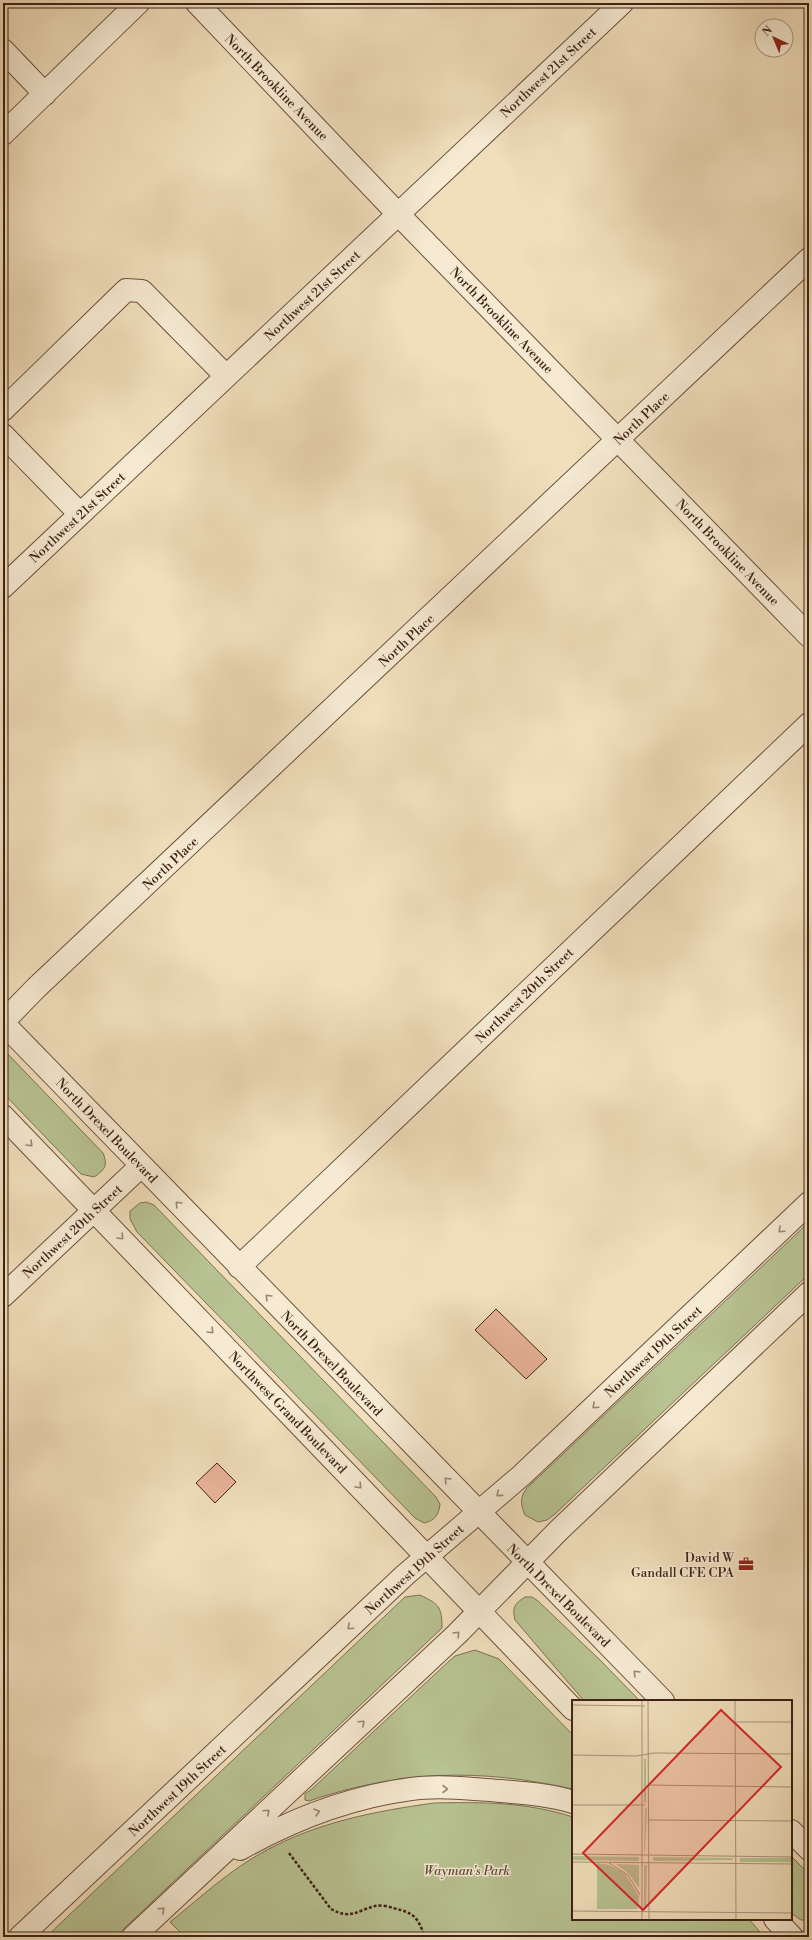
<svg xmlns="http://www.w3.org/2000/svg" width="812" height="1940" font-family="'Libre Bodoni',serif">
  <rect width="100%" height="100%" fill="#f1dfbc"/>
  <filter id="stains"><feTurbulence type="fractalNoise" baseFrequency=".005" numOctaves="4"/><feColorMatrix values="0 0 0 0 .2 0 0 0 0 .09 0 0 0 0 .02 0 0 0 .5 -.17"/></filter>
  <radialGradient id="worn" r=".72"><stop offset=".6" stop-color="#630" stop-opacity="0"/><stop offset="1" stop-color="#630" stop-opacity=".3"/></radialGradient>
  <path fill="#b8c292" stroke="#7c7254" d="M3 1049 103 1153C108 1165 105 1170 94 1177L81 1174 3 1093Z
    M146 1202 154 1205 436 1497 440 1504C439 1515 434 1521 424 1523L415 1518 137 1232 130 1219V1211L140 1203Z
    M809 1222V1274L555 1514 547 1520 538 1522 525 1515C520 1503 520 1497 527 1488Z
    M420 1595C439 1604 442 1607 442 1628L115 1937H46L405 1597Z
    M525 1597H532L538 1601 599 1659 640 1701H584L515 1620C512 1608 514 1604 525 1597Z
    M475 1650 499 1659 573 1735V1789C478 1768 401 1770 309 1801L305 1800V1794L312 1789 448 1662 455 1656Z
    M434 1803C483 1802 526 1802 573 1817V1919H749L764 1937H185L170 1922C201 1897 231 1869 265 1851 318 1822 376 1811 434 1803Z
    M791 1856 809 1874 808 1920H801L791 1913Z"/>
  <path fill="#e9b399" stroke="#3f2216" d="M496 1309 547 1359 526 1379 475 1330Z
    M217 1463 236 1482 215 1503 196 1483Z"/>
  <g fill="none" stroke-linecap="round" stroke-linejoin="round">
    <g stroke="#6c5140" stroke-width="24">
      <path id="minor" d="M197 3 398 214 809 636
        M3 50 45 94
        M3 134 138 3
        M3 410 126 290 142 291 226 376
        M3 435 80 514
        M3 587 622 3
        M3 1022 36 988 809 259
        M3 1023 663 1701
        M3 1116 573 1709
        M239 1267 809 724
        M3 1296 141 1166
        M791 1831 809 1849
        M240 1849C293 1819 350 1797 411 1789 439 1785 473 1789 501 1791 525 1793 551 1795 573 1802
        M775 1919 792 1937
        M20 1937 405 1575 522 1475 809 1203
        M133 1937 457 1634 559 1530 809 1293"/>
    </g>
    <path stroke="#3f2216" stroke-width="2.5" stroke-dasharray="3 2" stroke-linecap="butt" d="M289 1853 331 1909C351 1920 356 1911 375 1906 380 1905 388 1906 393 1908 414 1913 417 1916 425 1937"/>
    <use href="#minor" stroke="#f6ead3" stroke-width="22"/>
  </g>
  <defs><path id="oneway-chevron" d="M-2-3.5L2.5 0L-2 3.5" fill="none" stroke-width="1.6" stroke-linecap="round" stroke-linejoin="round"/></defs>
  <g stroke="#9a8674">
    <use href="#oneway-chevron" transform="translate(30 1144) rotate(46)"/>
    <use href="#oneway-chevron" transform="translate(178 1204) rotate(-134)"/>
    <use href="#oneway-chevron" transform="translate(781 1230) rotate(137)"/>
    <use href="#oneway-chevron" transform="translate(121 1237) rotate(46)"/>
    <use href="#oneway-chevron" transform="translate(268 1297) rotate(-134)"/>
    <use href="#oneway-chevron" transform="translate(211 1331) rotate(46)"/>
    <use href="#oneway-chevron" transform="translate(595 1406) rotate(137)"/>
    <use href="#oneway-chevron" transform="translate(447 1480) rotate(-134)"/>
    <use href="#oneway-chevron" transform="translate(359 1486) rotate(46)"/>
    <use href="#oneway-chevron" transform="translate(499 1494) rotate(140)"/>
    <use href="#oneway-chevron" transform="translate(350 1627) rotate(137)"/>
    <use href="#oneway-chevron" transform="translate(457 1634) rotate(-45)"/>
    <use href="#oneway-chevron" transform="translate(636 1673) rotate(-135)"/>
    <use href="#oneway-chevron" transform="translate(362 1723) rotate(-43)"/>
    <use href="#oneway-chevron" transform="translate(445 1789)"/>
    <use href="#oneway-chevron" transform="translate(267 1812) rotate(-43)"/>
    <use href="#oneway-chevron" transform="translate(317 1812) rotate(-16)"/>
    <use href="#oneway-chevron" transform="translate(162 1910) rotate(-43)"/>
  </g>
  <defs>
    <g id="office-bare" transform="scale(1.2)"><path d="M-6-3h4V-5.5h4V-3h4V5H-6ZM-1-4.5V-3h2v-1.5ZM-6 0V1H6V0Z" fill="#8f2418" stroke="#f6ead3" stroke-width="2.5" paint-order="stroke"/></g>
  </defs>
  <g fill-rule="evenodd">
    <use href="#office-bare" x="746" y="1564"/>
  </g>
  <g text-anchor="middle" stroke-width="3" stroke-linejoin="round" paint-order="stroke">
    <g font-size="13" fill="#3f2216" stroke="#f6ead3">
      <text transform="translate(548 72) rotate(-43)" y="5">Northwest 21st Street</text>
      <text transform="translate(277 87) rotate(46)" y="5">North Brookline Avenue</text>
      <text transform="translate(312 295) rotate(-43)" y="5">Northwest 21st Street</text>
      <text transform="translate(502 320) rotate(46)" y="5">North Brookline Avenue</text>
      <text transform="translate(641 418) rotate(-43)" y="5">North Place</text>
      <text transform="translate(77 517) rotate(-43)" y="5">Northwest 21st Street</text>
      <text transform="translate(728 552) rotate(46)" y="5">North Brookline Avenue</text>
      <text transform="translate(406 640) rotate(-43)" y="5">North Place</text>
      <text transform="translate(170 863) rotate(-43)" y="5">North Place</text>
      <text transform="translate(524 995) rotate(-44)" y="5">Northwest 20th Street</text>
      <text transform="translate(107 1130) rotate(46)" y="5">North Drexel Boulevard</text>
      <text transform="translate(72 1231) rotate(-43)" y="5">Northwest 20th Street</text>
      <text transform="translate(653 1351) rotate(-43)" y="5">Northwest 19th Street</text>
      <text transform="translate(332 1363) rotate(46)" y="5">North Drexel Boulevard</text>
      <text transform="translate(288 1412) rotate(46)" y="5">Northwest Grand Boulevard</text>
      <text transform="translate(414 1569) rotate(-42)" y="5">Northwest 19th Street</text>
      <text transform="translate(559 1595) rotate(45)" y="5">North Drexel Boulevard</text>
      <text transform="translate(177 1790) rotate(-43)" y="5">Northwest 19th Street</text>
    </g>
    <g font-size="13" fill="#3f2216" stroke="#f6ead3" text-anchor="end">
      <text x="734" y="1562">David W<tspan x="734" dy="15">Gandall CFE CPA</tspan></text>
    </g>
    <g font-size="13" font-style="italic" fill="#5d4a35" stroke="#f6ead3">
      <text x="467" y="1875">Wayman's Park</text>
    </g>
  </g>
  <g transform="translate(572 1700)">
    <rect width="220" height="220" fill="#f1dfbc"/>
    <path d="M72 59H74V103L72 102ZM73 108 75 109 73 152H72ZM0 156 67 157V159L66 161 0 160ZM81 157 160 158 161 160 81 161ZM168 158H220V162H168ZM25 163 37 165 53 173 67 196 66 209H25ZM44 164 67 165V188L57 174ZM72 165H75L74 209H72Z" fill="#b8c292"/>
    <path fill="none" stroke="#aa937a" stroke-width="1" d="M76 0 77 220M163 0 164 220M0 5 73 6M163 22H220M0 55 64 56 82 53 220 54M76 85 220 87M0 105H73M77 120 220 121M0 154 220 157M0 162 220 164M37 163 56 175 68 195M0 211 220 213M70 220V0"/>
    <path fill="#d62828" fill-opacity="0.15" stroke="#d62828" stroke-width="2" d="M149 10 209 67 71 210 11 153Z"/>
    <rect width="220" height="220" fill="none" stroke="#3f2216" stroke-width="2"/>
  </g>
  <rect width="812" height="1940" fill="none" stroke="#f1dfbc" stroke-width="16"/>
  <rect x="4" y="4" width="804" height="1932" fill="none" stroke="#3f2216" stroke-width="2"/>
  <rect x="8" y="8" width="796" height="1924" fill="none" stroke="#3f2216"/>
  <g transform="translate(774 38) rotate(316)"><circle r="19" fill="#f6ead3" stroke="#ad9a87"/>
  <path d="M0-3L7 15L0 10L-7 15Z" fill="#8f2418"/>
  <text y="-6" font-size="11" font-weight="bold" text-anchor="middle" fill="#3f2216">N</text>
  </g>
  <rect width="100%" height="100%" filter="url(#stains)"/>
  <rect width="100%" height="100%" fill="url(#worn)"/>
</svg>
